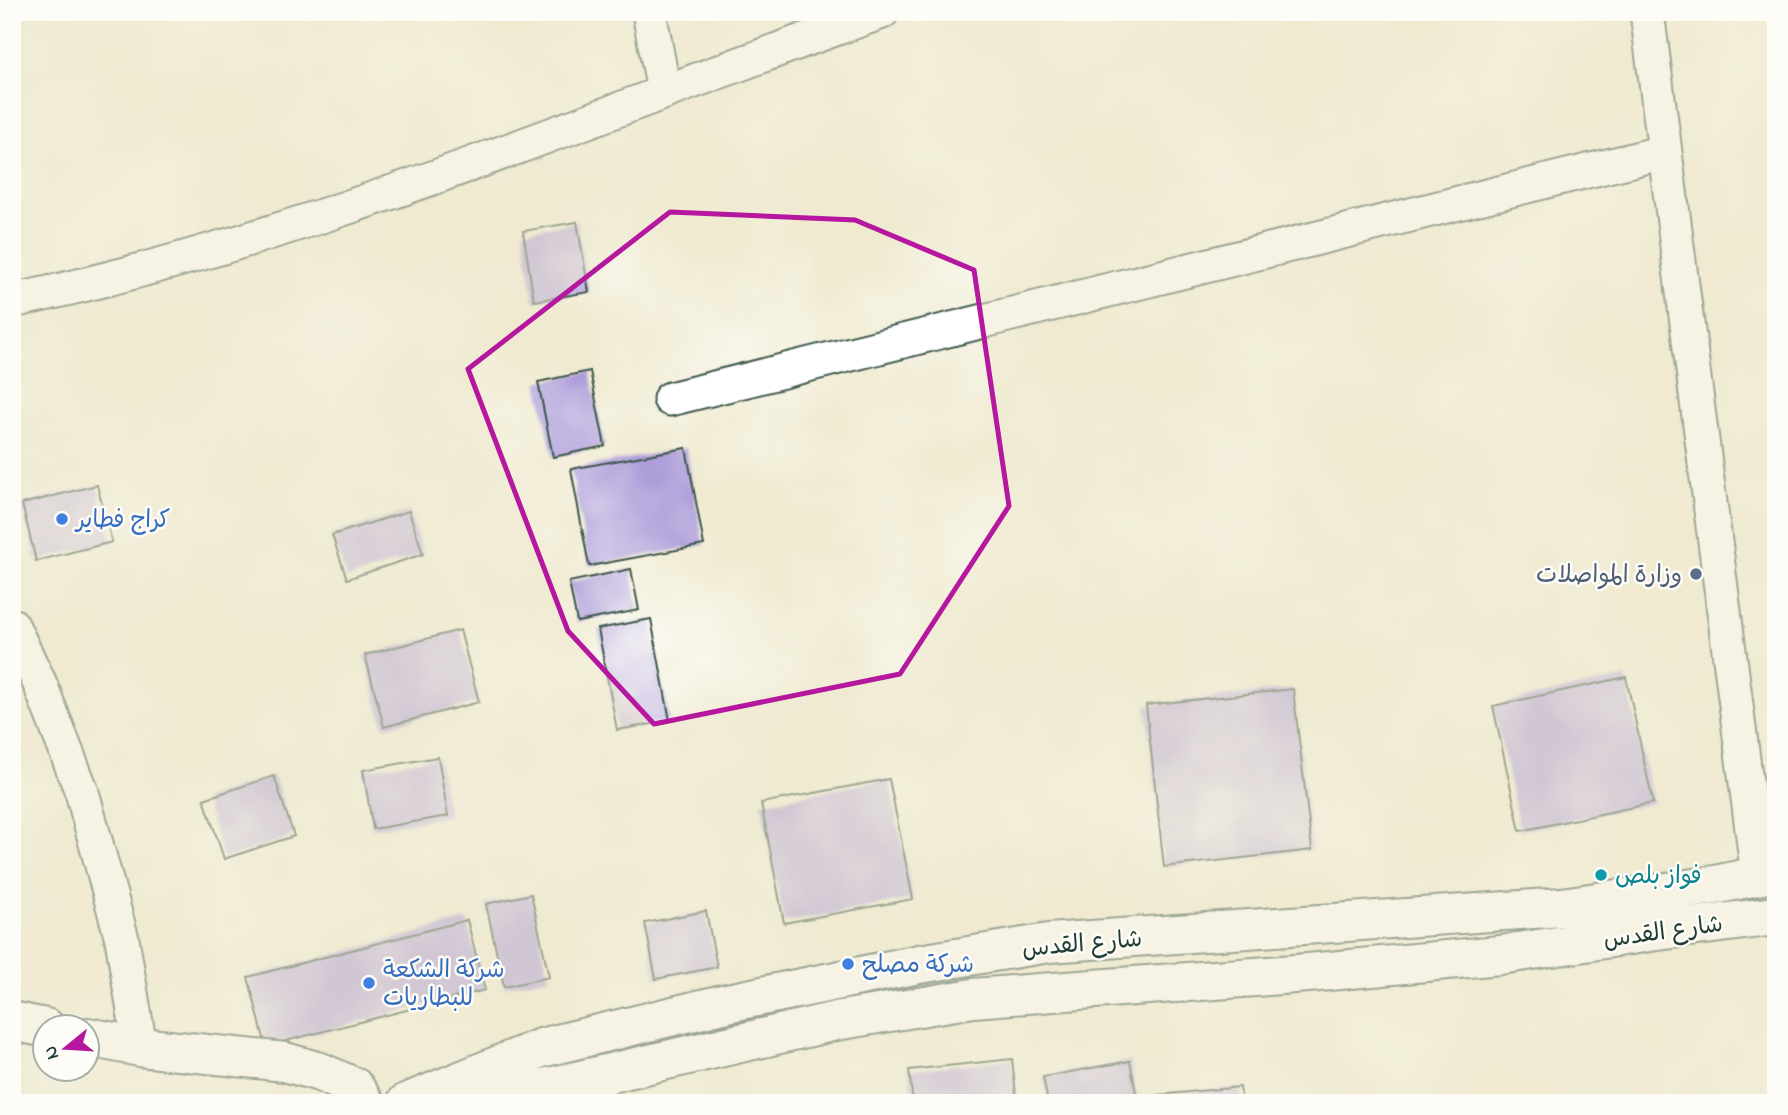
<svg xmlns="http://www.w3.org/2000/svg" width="1788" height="1115" font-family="'Indie Flower','Playpen Sans Arabic',sans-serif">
  <rect width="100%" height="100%" fill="#fdfcf7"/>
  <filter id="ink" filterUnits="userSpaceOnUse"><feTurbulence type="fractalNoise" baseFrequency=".0143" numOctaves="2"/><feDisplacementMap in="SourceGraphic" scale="14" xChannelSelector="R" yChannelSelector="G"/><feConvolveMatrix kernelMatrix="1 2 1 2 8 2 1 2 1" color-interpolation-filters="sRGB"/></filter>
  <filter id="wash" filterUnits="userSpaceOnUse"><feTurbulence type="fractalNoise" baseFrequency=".00686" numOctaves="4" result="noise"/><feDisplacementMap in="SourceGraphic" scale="28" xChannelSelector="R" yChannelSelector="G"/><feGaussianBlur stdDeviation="1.57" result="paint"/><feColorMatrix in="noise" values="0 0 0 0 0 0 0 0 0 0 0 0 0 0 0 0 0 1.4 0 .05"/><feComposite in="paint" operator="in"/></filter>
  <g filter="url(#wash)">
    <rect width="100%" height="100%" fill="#efead0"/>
    <g id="blocks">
      <path fill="#ad9eda" d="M577 222 589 292 534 301 523 231Z
        M590 371 605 446 553 457 538 382Z
        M686 448 704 545 589 566 571 469Z
        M97 485 112 542 36 561 22 504Z
        M409 511 423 554 347 579 332 535Z
        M631 569 639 610 577 622 569 582Z
        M651 619 670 721 617 730 598 629Z
        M460 630 479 702 384 727 365 655Z
        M1626 677 1653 803 1520 831 1493 706Z
        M1293 689 1312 850 1164 867 1146 705Z
        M438 757 448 816 373 829 363 770Z
        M274 776 294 836 224 859 204 799Z
        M889 779 913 899 784 923 761 803Z
        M531 894 549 977 504 987 486 904Z
        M706 911 717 967 656 979 645 923Z
        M467 920 485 990 266 1046 248 977Z
        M1012 1059 1017 1103H913L909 1070Z
        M1130 1061 1138 1103H1048L1043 1077Z
        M1240 1087 1242 1103H1159L1158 1095Z"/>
    </g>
  </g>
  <g filter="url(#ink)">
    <use href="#blocks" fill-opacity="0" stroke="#3e574b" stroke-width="2"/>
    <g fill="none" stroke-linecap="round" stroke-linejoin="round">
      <g stroke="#3e574b" stroke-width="37">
        <path id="street" d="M649 12 664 91
          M1647 12 1758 876
          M12 301C312 238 594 114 882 12
          M670 399 1664 152
          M12 625 40 684 82 792 122 939 140 1047"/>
      </g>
      <g stroke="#3e574b" stroke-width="42">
        <path id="secondary" d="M12 1021 46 1028
          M88 1037 140 1047 285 1062 320 1072 354 1087 365 1103
          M406 1103 541 1048 727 1003 919 964 1049 943 1562 907 1715 885 1776 872
          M453 1103 554 1086 836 1021 973 998 1308 973 1500 955 1650 932 1776 916"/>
      </g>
      <use href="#street" stroke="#fff" stroke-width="33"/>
      <use href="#secondary" stroke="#fff" stroke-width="38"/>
    </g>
  </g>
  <path d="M0 0H1788V1115H0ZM670 212 855 220 974 270 1009 506 900 674 654 724 568 631 468 369Z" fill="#efead0" fill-opacity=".55" fill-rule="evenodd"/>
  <path fill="none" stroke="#b5179e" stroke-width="5" stroke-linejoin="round" d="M670 212 855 220 974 270 1009 506 900 674 654 724 568 631 468 369Z"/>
  <g fill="#3f7fe0" stroke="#fdfcf7" stroke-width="2.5">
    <circle cx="62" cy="519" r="7"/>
    <circle cx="848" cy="964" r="7"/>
    <circle cx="369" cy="983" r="7"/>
  </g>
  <circle fill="#5c6f8a" stroke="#fdfcf7" stroke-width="2.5" cx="1696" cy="574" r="7"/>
  <circle fill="#0f9aa8" stroke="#fdfcf7" stroke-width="2.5" cx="1601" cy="875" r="7"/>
  <g text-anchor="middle" stroke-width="5" stroke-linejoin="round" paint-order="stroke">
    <g font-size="24" fill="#366cbe" stroke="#fdfcf7" text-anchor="start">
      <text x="76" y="527">كراج فطاير</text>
      <text x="862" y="972">شركة مصلح</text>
      <text x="383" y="977">شركة الشكعة<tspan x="383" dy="28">للبطاريات</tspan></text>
    </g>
    <g font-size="24" fill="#4e5e75" stroke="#fdfcf7" text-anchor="end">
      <text x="1682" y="582">وزارة المواصلات</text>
    </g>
    <g font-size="24" fill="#0d838f" stroke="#fdfcf7" text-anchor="start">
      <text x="1615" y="883">فواز بلص</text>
    </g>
    <g font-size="24" fill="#1f3d34" stroke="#fdfcf7">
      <text transform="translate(1663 931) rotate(-8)" y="8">شارع القدس</text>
      <text transform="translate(1082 943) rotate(-5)" y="8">شارع القدس</text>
    </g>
  </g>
  <rect width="1788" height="1115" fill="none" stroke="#fdfcf7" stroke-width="42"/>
  <g transform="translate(66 1048) rotate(252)"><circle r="33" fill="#fdfcf7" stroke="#a4b0a9" stroke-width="2"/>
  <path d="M0-5L12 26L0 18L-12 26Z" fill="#b5179e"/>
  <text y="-10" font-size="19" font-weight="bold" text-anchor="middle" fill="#1f3d34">N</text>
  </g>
</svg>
